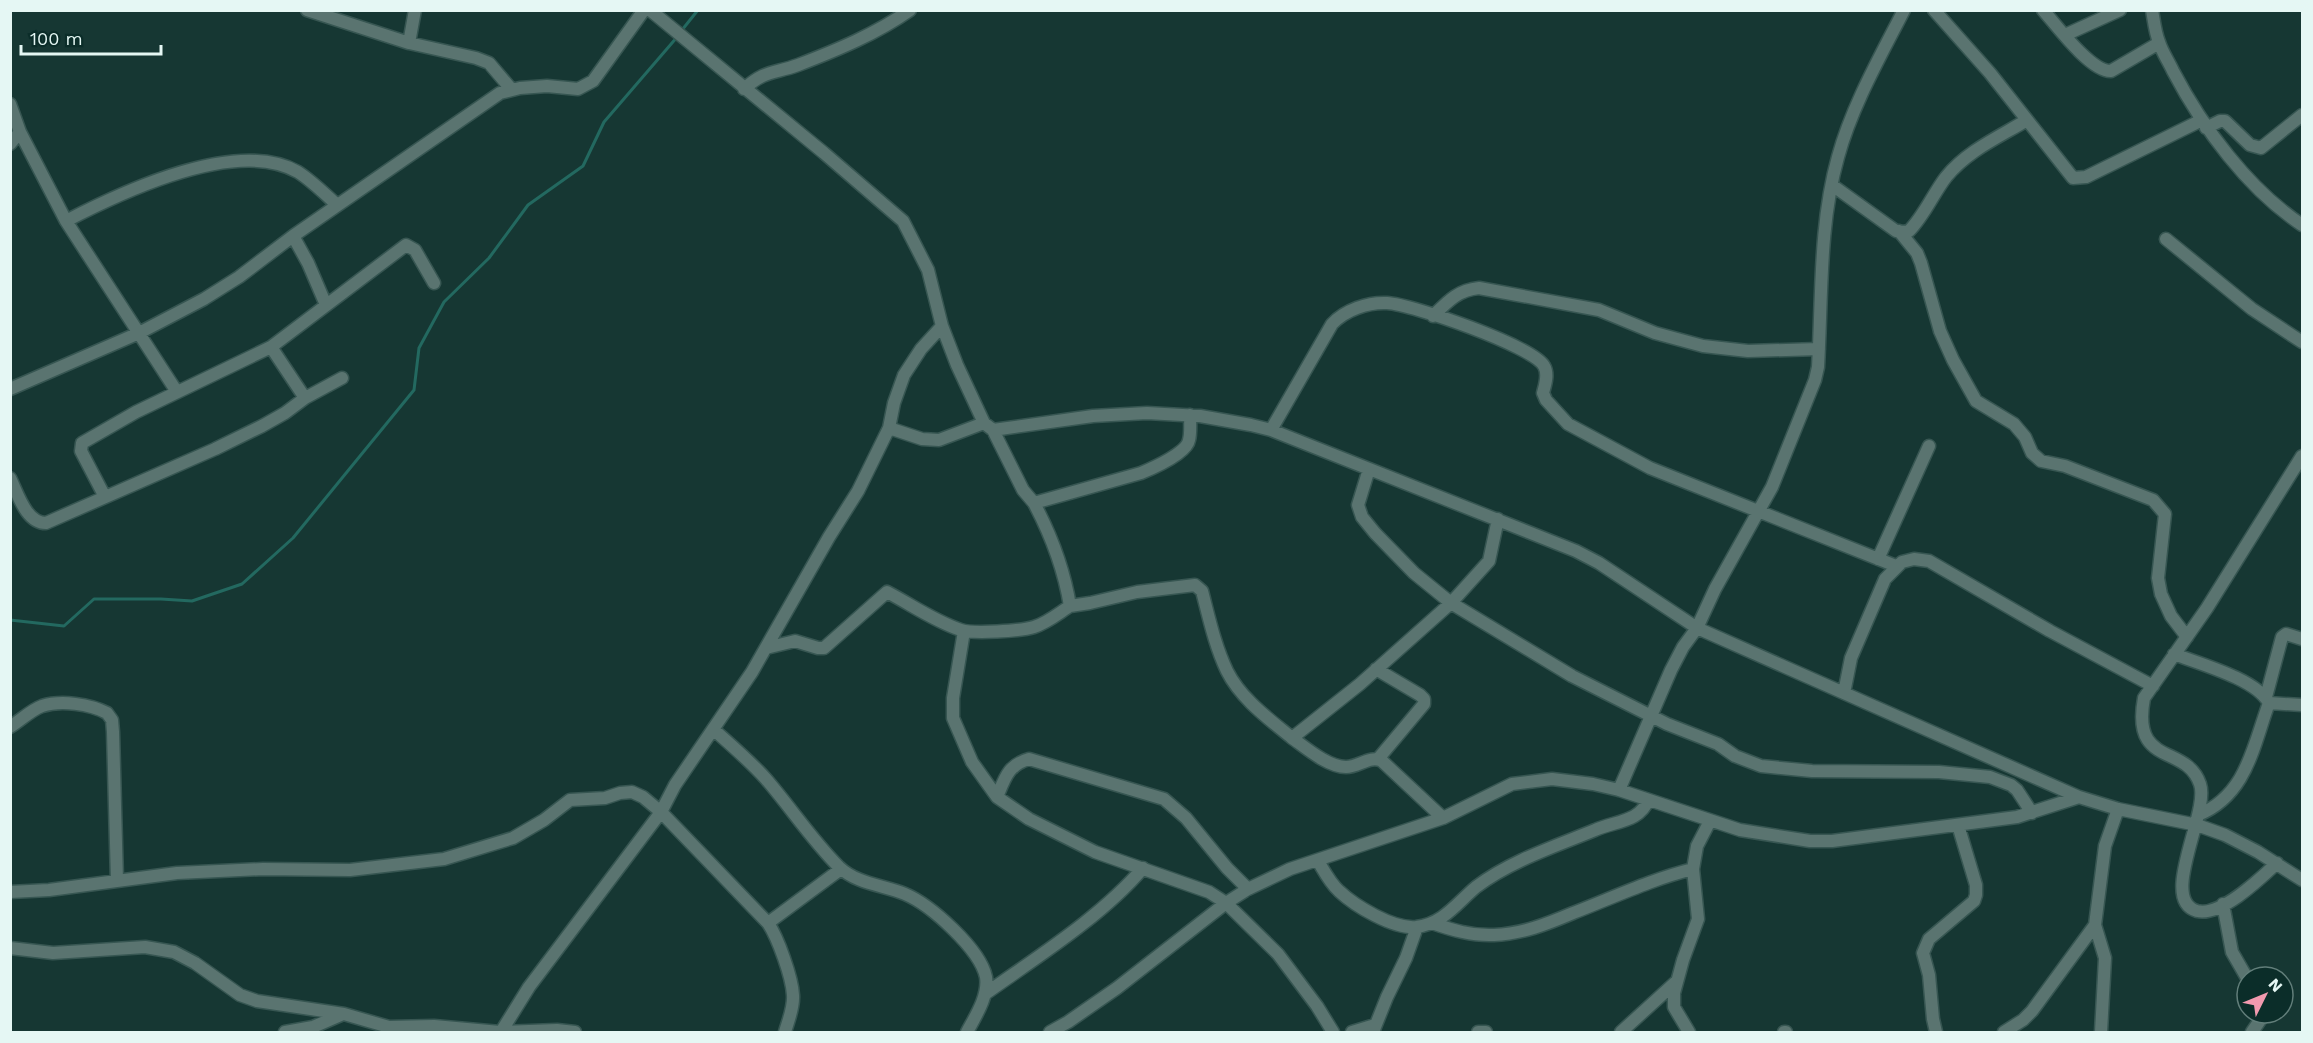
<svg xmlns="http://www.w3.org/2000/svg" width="2313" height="1043" font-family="'Work Sans',sans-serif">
  <rect width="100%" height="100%" fill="#163733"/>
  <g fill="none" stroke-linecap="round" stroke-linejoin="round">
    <path stroke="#236960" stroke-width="3" d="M682 30 698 10
      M10 620 64 626 94 599H161L192 601 242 584 293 538 414 390 419 348 444 302 489 258 528 205 583 166 604 122 678 36"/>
    <g stroke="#375652" stroke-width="15">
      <path id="minor" d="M307 10 409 43 476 58 489 63 512 90
        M650 10 824 153 903 221 928 270 942 326 957 365 984 423 993 430 1093 416 1147 413 1200 416 1251 425 1271 430 1576 551 1599 563 1697 628 2079 797
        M1934 10 1990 73 2073 178 2086 177 2202 120
        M2043 10C2057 26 2091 72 2111 71L2159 43
        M2152 10C2154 21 2155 32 2159 42 2162 52 2169 62 2173 71 2203 128 2248 189 2302 225
        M2065 35 2120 10
        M409 43 415 10
        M744 89C765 70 773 74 798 65 837 50 876 34 910 10
        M10 104 20 132 66 221 177 392
        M2206 128 2220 121H2225L2250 145 2261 148 2302 115
        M10 144 20 132
        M1832 185 1896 231 1903 232 1909 231C1924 216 1933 194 1946 177 1967 151 1999 137 2027 120
        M66 221C122 192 237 137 298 172 312 181 325 194 337 205
        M1899 231 1917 253 1921 263 1940 331 1953 360 1976 401 2014 424 2025 437 2032 453 2041 461 2065 466 2153 500 2165 514 2158 578 2161 594 2171 616 2187 637
        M293 236 308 263 326 305
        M2166 239 2252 309 2302 342
        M1433 316C1448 301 1458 290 1479 288L1599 310 1655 333 1703 346 1748 351 1819 349
        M271 347 305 398
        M10 389 139 333 204 299 239 277 293 236 500 93 520 88 547 86 578 89 593 81 644 10
        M889 428 922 439 939 440 984 423
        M993 430 1023 490 1034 503 1141 473C1153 468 1187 453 1189 440 1191 433 1190 423 1190 415
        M1271 430 1332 324C1345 310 1368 302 1387 303 1411 304 1533 346 1544 366 1549 374 1545 385 1543 393L1546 400 1568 424 1650 468 1896 566
        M1369 469 1358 505 1362 517 1375 533 1414 573 1451 603 1572 676 1667 724 1718 744 1735 756 1761 766 1812 771 1939 772 1990 777 2011 785 2017 790 2032 813
        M10 478C18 494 26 523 46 523L215 449 262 426 285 413 305 398 342 378
        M105 497 81 451 82 443 136 412 271 347 406 245 415 250 434 283
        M1878 559 1929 446
        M1070 606 1090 603 1137 592 1195 585 1202 591C1209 618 1215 646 1227 671 1241 699 1269 719 1292 738
        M964 631 953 698V718L972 762 997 797 1029 819 1095 852 1209 892 1226 903 1278 954 1317 1006 1333 1032
        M766 648 795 641 818 648H824L887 592C912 605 934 621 961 630 973 634 1021 631 1034 627 1047 623 1059 613 1070 606 1064 569 1051 535 1034 503
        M2174 654C2200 664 2256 679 2269 703 2253 746 2247 795 2198 815
        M1376 669 1420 695 1424 699V704L1378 759
        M1844 693 1851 658 1885 579 1902 562 1914 559 1929 561 2050 631 2153 686
        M2266 697 2282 637 2286 634 2302 639
        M2269 703 2302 705
        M10 727C21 720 31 710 42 706 61 700 90 704 107 713L112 720 113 732 117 880
        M713 729C731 745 750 761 766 779 791 808 812 840 839 867 857 884 883 885 905 894 931 905 980 949 986 977 989 996 975 1017 967 1032
        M1619 790 1671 670 1683 647 1697 628 1715 589 1772 487 1815 380 1818 367C1822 297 1819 224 1838 157 1852 106 1880 57 1904 10
        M997 797C1005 778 1008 765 1029 759L1164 799 1186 818 1227 868 1248 889
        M1443 818 1382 761C1370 755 1359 767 1346 767 1328 767 1306 748 1292 738L1360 684 1451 603 1489 561 1498 519
        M1318 861C1324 871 1330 883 1339 891 1355 906 1393 929 1416 927 1443 924 1457 903 1476 887 1510 861 1556 846 1595 830 1615 821 1640 822 1648 800
        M2277 863C2261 878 2221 917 2197 911 2158 900 2210 812 2200 784 2186 743 2131 768 2144 698L2207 608 2302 456
        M10 892 49 890 177 873 263 869 350 870 444 859 513 838 544 820 570 800 605 798 620 793 632 792 643 797 661 812 768 923C778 938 792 977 793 995 794 1008 788 1021 785 1032
        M2223 904 2232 952 2247 978
        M768 923 841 869
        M1432 923C1452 930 1472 936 1494 935 1522 934 1547 924 1573 913 1612 898 1652 879 1693 869L1697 846 1710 821
        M2095 925 2105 958 2101 1032
        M10 948 53 953 145 947 174 952 195 963 240 995 257 1001 344 1014 389 1027 434 1026 500 1032
        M985 994C1037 957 1101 917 1143 868
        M285 1032 313 1027 343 1014
        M501 1032 529 987 661 812 675 785 752 672 829 537 858 491 889 428 894 403 904 375 921 349 942 326
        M504 1032 557 1030 575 1032
        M1050 1032 1068 1022 1117 988 1226 903 1248 889 1290 869 1443 818 1512 784 1552 779 1593 784 1619 790 1740 830 1810 841H1832L2017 817 2079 797 2118 809 2197 825 2225 835 2258 852 2302 880
        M1352 1032 1375 1025
        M1373 1032 1387 997 1406 958 1417 927
        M1478 1032H1486
        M1621 1032 1677 981
        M1689 1032 1674 1007V993L1683 960 1698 919 1693 869
        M1784 1032H1786
        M1936 1032 1933 1019 1929 975 1923 953 1929 939 1974 901 1976 895V885L1958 825
        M2004 1032 2023 1020 2032 1011 2095 925 2105 846 2118 809
        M2252 1032 2265 1013"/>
    </g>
    <use href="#minor" stroke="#5a7470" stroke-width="12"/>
  </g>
  <rect width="2313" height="1043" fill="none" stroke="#e5f7f4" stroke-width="24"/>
  <g transform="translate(2265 995) rotate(47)"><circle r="28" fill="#0b2d29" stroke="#627e7a" stroke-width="1.5"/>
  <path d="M0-4.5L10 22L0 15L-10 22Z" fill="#f29aaf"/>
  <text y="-9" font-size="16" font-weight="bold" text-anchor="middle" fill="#e5f7f4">N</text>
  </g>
  <path d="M21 45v9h140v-9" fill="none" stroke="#e5f7f4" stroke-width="3"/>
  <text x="30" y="45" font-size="18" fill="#e5f7f4" stroke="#0b2d29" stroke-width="4.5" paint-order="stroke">100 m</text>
</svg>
